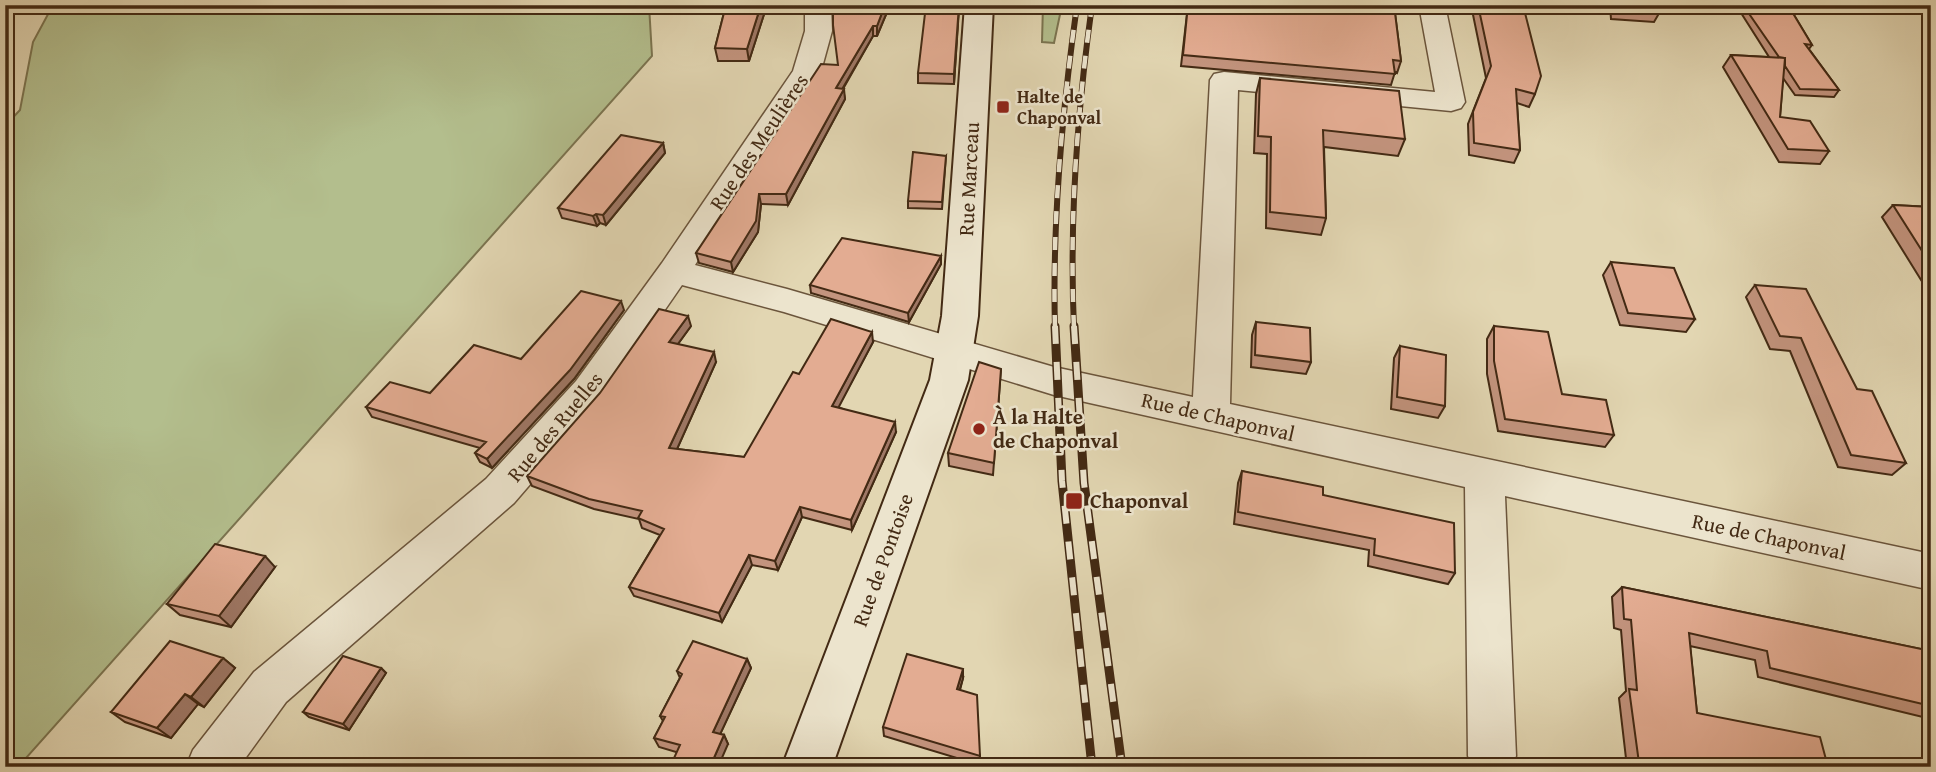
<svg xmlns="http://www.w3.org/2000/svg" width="1936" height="772" font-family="'Gentium Book Plus',serif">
  <rect width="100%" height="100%" fill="#e2d6b2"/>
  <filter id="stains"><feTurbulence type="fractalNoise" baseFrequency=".00286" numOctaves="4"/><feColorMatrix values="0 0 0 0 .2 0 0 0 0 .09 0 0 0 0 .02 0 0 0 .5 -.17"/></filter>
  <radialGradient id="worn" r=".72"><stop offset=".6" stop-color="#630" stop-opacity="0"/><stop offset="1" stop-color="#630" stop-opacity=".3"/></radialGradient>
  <path fill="#b3be8d" stroke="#7b7450" stroke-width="2" d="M53 5H649L652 56 18 767H5V126L20 110 33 42Z
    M1043 5H1062L1054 43 1042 42Z"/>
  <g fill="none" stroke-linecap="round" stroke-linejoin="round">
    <g stroke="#6b553c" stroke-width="3">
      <path id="minor" d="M805 5H831L832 31 821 71 695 265 787 289 1054 367 1193 397 1210 80 1214 74 1224 72 1435 92 1419 5H1445L1465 102 1461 108 1451 111 1238 90 1230 404 1931 554V590L1505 496 1516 756 1511 767H1473L1468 756 1465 487 1054 395 784 312 682 285 602 401 514 503 286 702 239 767H186L193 750 254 672 486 479 576 381 662 263 793 71 805 31Z
        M1917 5H1931V15L1922 13Z"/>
    </g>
    <g stroke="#432a14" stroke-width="4">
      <path id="secondary" d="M965 5H993L978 316 968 380 832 767H782L930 380 942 316Z"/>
    </g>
    <use href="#minor" fill="#ece4cd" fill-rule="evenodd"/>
    <use href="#secondary" fill="#ece4cd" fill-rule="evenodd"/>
    <g stroke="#432a14" stroke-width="6">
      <path id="rail-far1" d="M1055 328C1052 219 1062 112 1077 5
        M1074 328C1069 219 1077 113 1092 5"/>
    </g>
    <g stroke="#432a14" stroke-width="9">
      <path id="rail" d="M1055 326 1062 481 1092 767
        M1074 326 1084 483 1122 767"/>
    </g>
    <use href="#rail-far1" stroke="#ece4cd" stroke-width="4.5" stroke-dasharray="13" stroke-linecap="butt"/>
    <use href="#rail" stroke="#ece4cd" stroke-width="6" stroke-dasharray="18" stroke-linecap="butt"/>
  </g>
  <path fill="#c3947e" stroke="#432a14" stroke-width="2" d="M726 5H767L749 61H718L715 48Z
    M890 5 877 36H873L843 89 845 99 788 205 761 204 758 232 733 272 699 263 696 253 838 65Z
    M959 5 954 84 918 83V73Z
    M1188 5H1394L1401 61 1397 73 1395 72 1391 85 1181 66Z
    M1471 5H1523L1535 94 1529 107 1517 103 1520 150 1514 163 1469 155 1468 124 1486 78Z
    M1610 5H1659L1661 10 1654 22 1611 19Z
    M1736 5H1788L1812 45 1809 49 1839 90 1834 97 1795 95 1783 78 1780 117 1829 151 1820 164 1779 162 1723 67 1731 55 1769 57Z
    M1260 78 1405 139 1398 156 1324 147 1326 218 1321 235 1266 228 1267 154 1254 153 1256 94Z
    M663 143 665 153 606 225 600 223 597 226 562 218 558 208Z
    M946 156 942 209 908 208V201Z
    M1893 205 1931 207V296L1882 217Z
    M941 256V264L909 322 811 293 810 285Z
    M1611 262 1695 319 1686 332 1620 325 1603 275Z
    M1755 285 1857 389 1906 463 1892 475 1838 467 1790 351 1770 349 1746 297Z
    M624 310 574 379 492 468 480 462 475 453 480 448 372 417 366 407 430 393 521 359Z
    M1256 322 1311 362 1306 374 1251 367 1252 335Z
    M691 326 678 344 716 362 677 449 744 457 799 374 873 342 838 407 896 432 852 530 802 517 778 570 752 565 722 622 634 596 629 587 660 535 642 528 639 519 594 509 532 486 527 476Z
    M1494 326 1562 394 1614 435 1605 447 1498 431 1487 374V339Z
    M1400 346 1445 406 1438 418 1391 409 1394 358Z
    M1001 369 993 475 949 466 948 453Z
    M1242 471 1323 495 1455 573 1448 584 1368 566 1369 550 1234 524 1238 483Z
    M275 567 231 627 180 615 167 604Z
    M1622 587 1931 651V719L1758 677 1755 660 1690 646 1697 713 1828 767H1627L1619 698 1626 691 1621 630 1614 628 1612 597Z
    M1931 605V630L1924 610Z
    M223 658 235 668 204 707 198 704 171 738 125 722 111 712Z
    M747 659 751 668 720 734 724 735 728 744 676 752 659 747 654 738 663 721 660 716 680 678 677 671Z
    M381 668 386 673 349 730 309 717 303 712Z
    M963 678 960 690 980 756V765L884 736 883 727Z"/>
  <path fill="#9f7866" stroke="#432a14" stroke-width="2" d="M761 5H767L749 61 747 49Z
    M885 5H890L877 36V26Z
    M959 5V9L954 84V74Z
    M873 26V36L837 98 836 88Z
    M844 89 845 99 788 205 786 194Z
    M663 143 665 153 606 225 603 215Z
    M759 194 761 204 758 232 733 272 731 262Z
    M596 214 600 223 597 226 593 216Z
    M941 256V264L909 322 908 313Z
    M621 301 624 310 574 379 492 468 487 459Z
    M688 316 691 326 672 352 669 342Z
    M872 332 873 342 834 416 832 406Z
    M714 352 716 362 673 458 669 448Z
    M895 422 896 432 852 530 851 520Z
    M800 507 802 517 778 570 775 561Z
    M749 555 752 565 722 622 719 613Z
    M265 556 275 567 231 627 219 616Z
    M223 658 235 668 204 707 191 697Z
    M747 659 751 668 717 741 713 732Z
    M381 668 386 673 349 730 343 724Z
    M963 669V678L957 699V689Z
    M185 694 198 704 171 738 157 728Z
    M724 735 728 744 718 767H710Z"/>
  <path fill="#e3ac92" stroke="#432a14" stroke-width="2" d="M726 5H761L747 49 715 48Z
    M833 5H885L877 26H873L836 88 844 89 786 194H759L756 221 731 262 696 253 821 64 838 65 833 25Z
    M926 5H959L954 74 918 73Z
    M1188 5H1394L1401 61 1393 60 1395 74 1183 55Z
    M1478 5H1523L1541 76 1535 94 1516 89 1520 150 1474 143 1473 112 1491 66Z
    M1617 5H1659L1661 10 1617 7Z
    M1743 5H1788L1812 45 1805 44 1839 90 1800 89 1785 66V58L1779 57Z
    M1731 55 1785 58 1780 117 1810 121 1829 151 1788 149Z
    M1260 78 1399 91 1405 139 1323 130 1326 218 1270 212 1271 137 1258 136Z
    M621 135 663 143 603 215 596 214 593 216 558 208Z
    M913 152 946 156 942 202 908 201Z
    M1893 205 1931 207V265Z
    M842 238 941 256 908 313 810 285Z
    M1611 262 1674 268 1695 319 1628 313Z
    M1755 285 1806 289 1857 389 1872 391 1906 463 1851 455 1801 338 1780 336Z
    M581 291 621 301 570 370 487 459 475 453 486 442 366 407 390 382 430 393 474 345 521 359Z
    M659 309 688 316 669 342 714 352 669 448 744 457 793 372 799 374 831 319 872 332 832 406 895 422 851 520 800 507 775 561 749 555 719 613 629 587 664 529 638 518 642 511 589 499 527 476 600 393Z
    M1256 322 1310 328 1311 362 1255 355Z
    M1494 326 1548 332 1562 394 1606 400 1614 435 1505 419 1494 361Z
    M1400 346 1446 355 1445 406 1397 397Z
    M979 362 1001 369 994 463 948 453Z
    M1242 471 1323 487V495L1454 523 1455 573 1374 555 1375 539 1238 512Z
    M215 544 265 556 219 616 167 604Z
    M1622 587 1931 651V706L1770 668 1767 651 1689 633 1697 713 1820 737 1828 767H1652L1639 763 1629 689 1637 690 1631 620 1624 619Z
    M170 641 223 658 191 697 185 694 157 728 111 712Z
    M693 641 747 659 713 732 724 735 710 767H670L680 745 654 738 665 717 660 716 682 674 677 671Z
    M907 654 963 669 957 689 977 695 980 756 883 727Z
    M343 656 381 668 343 724 303 712Z"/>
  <g fill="#8f2418" stroke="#ece4cd" stroke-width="2.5">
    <rect x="996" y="100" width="14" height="14" rx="3.5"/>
    <circle cx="979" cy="429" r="7"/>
    <rect x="1065" y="492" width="18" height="18" rx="3.5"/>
  </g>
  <g text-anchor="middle" stroke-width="5" stroke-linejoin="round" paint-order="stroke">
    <g font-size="18" font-weight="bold" fill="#432a14" stroke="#ece4cd" text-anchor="start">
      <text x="1017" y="103">Halte de<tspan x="1017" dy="21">Chaponval</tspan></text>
    </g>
    <g font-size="21" fill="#432a14" stroke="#ece4cd">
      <text transform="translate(759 142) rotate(-56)" y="7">Rue des Meulières</text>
      <text transform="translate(969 179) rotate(-87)" y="7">Rue Marceau</text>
      <text transform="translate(1218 417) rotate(13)" y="7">Rue de Chaponval</text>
      <text transform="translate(555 427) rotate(-50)" y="7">Rue des Ruelles</text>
      <text transform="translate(1769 537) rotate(12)" y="7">Rue de Chaponval</text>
      <text transform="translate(883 560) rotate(-70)" y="7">Rue de Pontoise</text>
    </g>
    <g font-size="21" font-weight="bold" fill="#432a14" stroke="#ece4cd" text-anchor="start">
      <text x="993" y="424">À la Halte<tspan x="993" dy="24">de Chaponval</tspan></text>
      <text x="1090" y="508">Chaponval</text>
    </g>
  </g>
  <rect width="1936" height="772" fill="none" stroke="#e2d6b2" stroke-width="28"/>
  <rect x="7" y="7" width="1922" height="758" fill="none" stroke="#432a14" stroke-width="3.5"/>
  <rect x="14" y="14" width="1908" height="744" fill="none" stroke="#432a14" stroke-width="2"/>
  <rect width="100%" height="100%" filter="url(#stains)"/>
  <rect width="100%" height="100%" fill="url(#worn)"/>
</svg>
